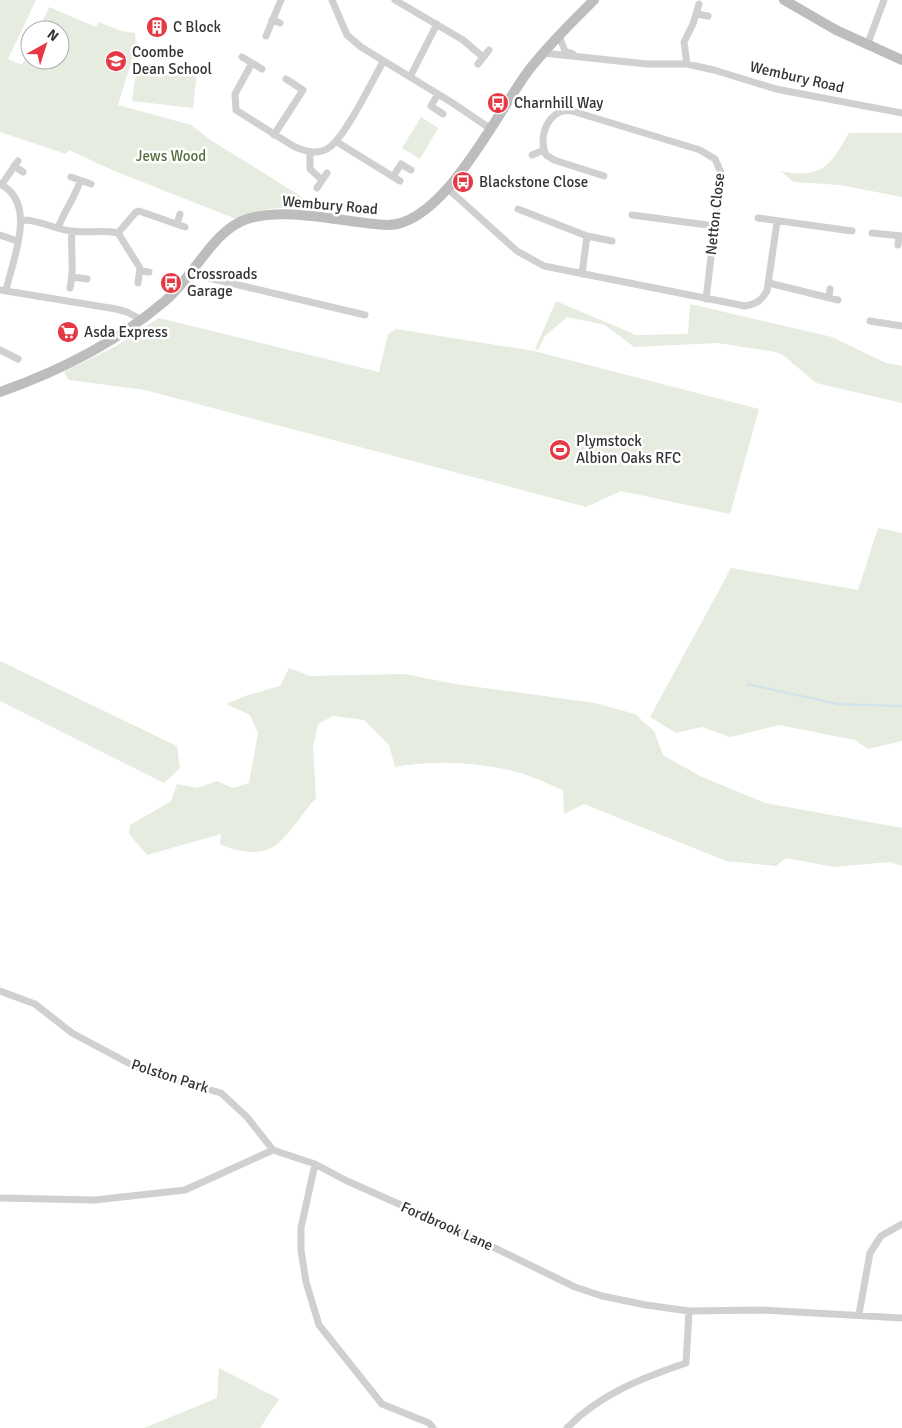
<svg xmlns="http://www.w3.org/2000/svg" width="902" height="1428" font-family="Signika,sans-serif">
  <rect width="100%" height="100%" fill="#fff"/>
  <path fill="#e6ecdf" d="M0 0H36L8 59 22 65 30 48V60H60V30H38L49 7 96 27 99 22 121 31 135 33 136 47 118 105 191 125 212 141 299 195 315 209C285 207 263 206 236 219L112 170 69 150 66 154 0 132Z
    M137 65 197 73 193 108 132 101Z
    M421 117 438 128 420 159 402 148Z
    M849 133H902V197L840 185 794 182 780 171C821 179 830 167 849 133Z
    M556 301 636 335 688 334 690 304 832 337 886 363 902 366V403L816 383 783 355 776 352 718 343 634 347 605 325 567 317 545 336 538 350 535 349Z
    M159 318 379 372 388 334 396 329 534 351 759 409 730 514 621 491 586 507 145 390 69 380 64 372 116 346Z
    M878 528 902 533V741L868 749 855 740 779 725 730 737 702 727 676 733 650 717 731 568 858 590Z
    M0 661 177 746 180 768 164 783 0 701Z
    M289 668 310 676 404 674 456 684 595 703 635 714 654 731 663 755 700 776 765 803 902 828V866L890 862 834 867 786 858 776 866 726 861 584 804 564 814 563 790C548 784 532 776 517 772 478 762 435 760 395 767L389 745 364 720 333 716 318 724 313 748 316 798C305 810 288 836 276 845 260 857 235 851 220 844L221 834 147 855 129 834 130 825 171 801 177 784 197 788 217 781 233 788 249 783 258 733 250 715 226 704 245 696 280 686Z
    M219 1368 279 1399 260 1428H144L217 1398Z"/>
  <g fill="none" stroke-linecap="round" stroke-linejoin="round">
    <path stroke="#cfe2ee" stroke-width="2" d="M747 684 838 704 902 706"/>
    <path stroke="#d0d0d0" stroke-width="7" d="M332 0 347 35 361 47 451 102 491 129
      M395 0 463 40 483 57
      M697 14 708 16
      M272 20 280 23
      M266 36 281 0
      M559 36 565 51 573 54
      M868 43 884 0
      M543 53 647 64H687L714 70 776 89 902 113
      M242 57 252 63 235 94 236 110 293 146C304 151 316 155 327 149 344 140 372 81 383 62
      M252 63 262 69
      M478 64 489 50
      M687 64 684 42 693 24 699 4
      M410 77 437 24
      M438 94 431 106 443 114
      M274 135 303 90 286 79
      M337 142 400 181
      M310 152V169L322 180
      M532 155 544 150
      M14 166 23 172
      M604 176 554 160 546 155C537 137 549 107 572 111L700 150 715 159 721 173 706 299
      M71 177 91 184
      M393 177 401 164 411 170
      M0 184C38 203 13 259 6 290
      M2 184 18 161
      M317 188 327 173
      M447 188 517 251 544 266 745 306C756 304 761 301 767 291L777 222
      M518 209 587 236 612 241
      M632 215 715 226
      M758 218 852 231
      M21 220C39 219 53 229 71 231 87 233 102 230 118 233L136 212 139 211 185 227
      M177 224 180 214
      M58 228C64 211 75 198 80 181
      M118 233 140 268 138 283
      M872 233 902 236
      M0 235 17 241
      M898 245 899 236
      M141 271 149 272
      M192 274 365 315
      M582 274 587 236
      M73 277 87 279
      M769 283 838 300
      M70 288C75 268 70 251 72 232
      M0 290 116 309 127 312 142 320
      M829 298 830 289
      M870 321 902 326
      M0 350 18 359
      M0 991 35 1004 72 1033 132 1065 160 1076 221 1093 247 1117 273 1150
      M315 1164 301 1228V1250L306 1282 319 1325 382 1404 429 1423 433 1428
      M0 1198 95 1200 185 1190 273 1150 315 1164 345 1180 466 1234 575 1287 602 1296 646 1305 689 1311 761 1310 902 1318
      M859 1314 870 1253 881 1236 902 1224
      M567 1428C600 1394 642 1378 686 1363L689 1311"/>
    <path stroke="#bdbdbd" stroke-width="10" d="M784 0 836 30 902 60
      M0 392C60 371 117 342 165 301 194 277 213 230 247 219 288 206 345 223 387 225 444 226 498 110 529 70 549 44 572 22 594 0"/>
  </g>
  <defs>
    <g id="building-disc" transform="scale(1.125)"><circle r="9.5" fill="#e63946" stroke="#fff"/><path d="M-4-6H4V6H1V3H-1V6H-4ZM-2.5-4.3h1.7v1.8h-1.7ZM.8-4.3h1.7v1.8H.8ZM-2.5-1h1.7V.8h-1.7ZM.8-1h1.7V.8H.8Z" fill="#fff"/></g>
    <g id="school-disc" transform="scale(1.125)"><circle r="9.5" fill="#e63946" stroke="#fff"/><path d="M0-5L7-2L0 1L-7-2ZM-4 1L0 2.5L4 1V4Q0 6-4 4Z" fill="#fff"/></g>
    <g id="bus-disc" transform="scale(1.125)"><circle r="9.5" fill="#e63946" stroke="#fff"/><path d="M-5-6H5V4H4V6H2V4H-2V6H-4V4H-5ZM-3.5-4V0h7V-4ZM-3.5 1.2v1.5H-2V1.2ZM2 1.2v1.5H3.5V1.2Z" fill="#fff"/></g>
    <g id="supermarket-disc" transform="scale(1.125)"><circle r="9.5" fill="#e63946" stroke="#fff"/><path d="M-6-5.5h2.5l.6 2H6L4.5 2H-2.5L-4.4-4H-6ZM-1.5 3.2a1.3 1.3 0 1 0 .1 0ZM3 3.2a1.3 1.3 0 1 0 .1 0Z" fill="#fff"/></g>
    <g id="stadium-disc" transform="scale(1.125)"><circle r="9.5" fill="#e63946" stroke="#fff"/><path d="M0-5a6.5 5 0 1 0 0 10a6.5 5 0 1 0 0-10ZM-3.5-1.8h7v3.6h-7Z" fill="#fff"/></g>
  </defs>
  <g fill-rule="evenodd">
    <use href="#building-disc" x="157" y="27"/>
    <use href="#school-disc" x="116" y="61"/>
    <use href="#bus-disc" x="498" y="103"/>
    <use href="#bus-disc" x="463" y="182"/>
    <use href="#bus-disc" x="171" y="283"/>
    <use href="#supermarket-disc" x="68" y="332"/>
    <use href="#stadium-disc" x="560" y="450"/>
  </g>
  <g text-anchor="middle" stroke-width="5" stroke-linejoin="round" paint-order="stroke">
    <g font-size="15" fill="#333" stroke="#fff" text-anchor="start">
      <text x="173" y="32">C Block</text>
      <text x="132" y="57">Coombe<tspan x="132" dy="17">Dean School</tspan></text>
      <text x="514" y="108">Charnhill Way</text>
      <text x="479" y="187">Blackstone Close</text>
      <text x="187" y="279">Crossroads<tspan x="187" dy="17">Garage</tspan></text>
      <text x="84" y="337">Asda Express</text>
      <text x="576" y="446">Plymstock<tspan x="576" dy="17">Albion Oaks RFC</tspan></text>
    </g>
    <g font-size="15" fill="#333" stroke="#fff">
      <text transform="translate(797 77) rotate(13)" y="5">Wembury Road</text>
      <text transform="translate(330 205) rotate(5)" y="5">Wembury Road</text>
      <text transform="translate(715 214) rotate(-84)" y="5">Netton Close</text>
      <text transform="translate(170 1076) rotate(18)" y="5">Polston Park</text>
      <text transform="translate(447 1226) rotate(24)" y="5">Fordbrook Lane</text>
    </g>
    <g font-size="15" fill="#56703f" stroke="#fff">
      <text x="171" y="161">Jews Wood</text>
    </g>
  </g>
  <g transform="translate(45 45) rotate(39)"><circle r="24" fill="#ffffff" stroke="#adadad"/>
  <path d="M0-4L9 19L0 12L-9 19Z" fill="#e63946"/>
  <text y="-8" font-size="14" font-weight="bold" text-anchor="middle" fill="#333333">N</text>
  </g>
</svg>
